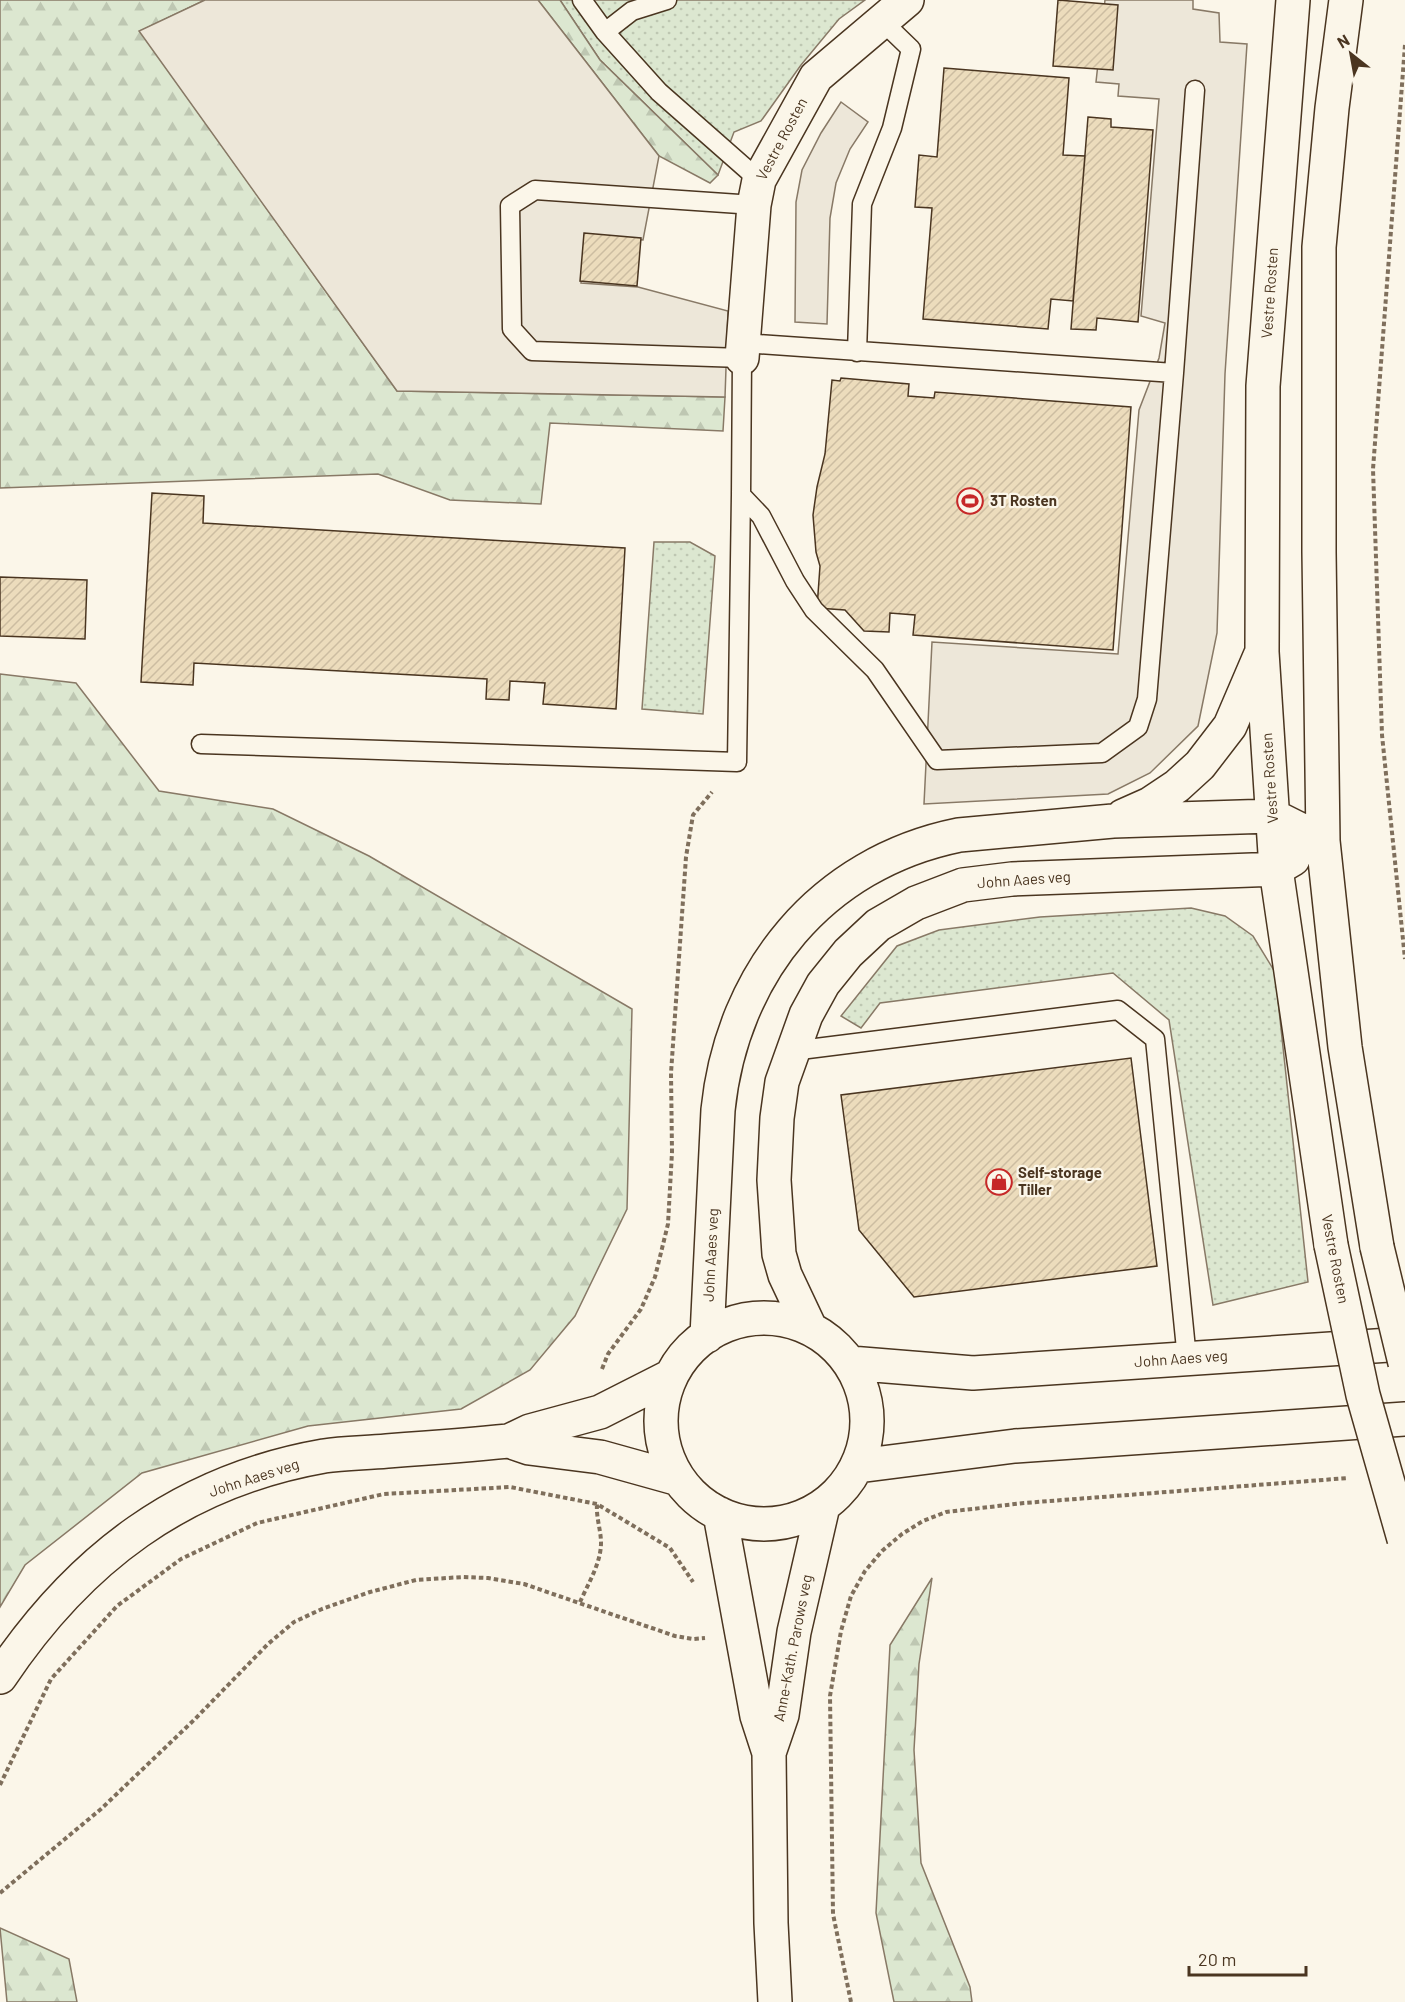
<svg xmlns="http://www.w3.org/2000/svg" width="1405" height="2002" font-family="Barlow,sans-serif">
  <defs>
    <pattern id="grass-dots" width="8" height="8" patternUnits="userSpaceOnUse" patternTransform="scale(1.5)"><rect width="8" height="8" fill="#dce7d0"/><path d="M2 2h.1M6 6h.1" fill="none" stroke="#bec7b2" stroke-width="1.8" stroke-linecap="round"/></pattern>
    <pattern id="forest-firs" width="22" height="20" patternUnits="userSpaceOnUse" patternTransform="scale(1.5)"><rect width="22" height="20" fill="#dce7d0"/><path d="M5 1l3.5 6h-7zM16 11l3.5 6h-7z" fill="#bec7b2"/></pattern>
    <pattern id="building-hatch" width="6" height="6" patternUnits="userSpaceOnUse" patternTransform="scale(1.5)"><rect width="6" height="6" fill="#ecdcbc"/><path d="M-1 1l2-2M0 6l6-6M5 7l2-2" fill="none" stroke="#ccbda1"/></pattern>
  </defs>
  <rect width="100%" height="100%" fill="#fbf6e9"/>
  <path fill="url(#grass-dots)" stroke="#887966" stroke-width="1.5" d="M560 0H865L839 19 801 65 761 121 734 132 718 175 600 60Z
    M654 542H690L715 556 703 714 642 709Z
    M1191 908 1225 916 1253 936 1275 972 1308 1282 1213 1305 1169 1020 1113 973 880 1003 861 1028 841 1016 897 946 939 930 1040 917Z"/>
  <path fill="url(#forest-firs)" stroke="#887966" stroke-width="1.5" d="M0 0H205L140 31 397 391 725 397 723 431 550 423 541 504 450 500 378 474 0 488Z
    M538 0H560L600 60 718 175 710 183 659 156Z
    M0 674 76 683 159 791 273 809 369 856 632 1009 627 1209 575 1316 530 1370 461 1409 308 1426 142 1473 25 1565 0 1607Z
    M932 1578 919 1664 914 1750 921 1863 970 1987 972 2002H894L876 1913 890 1645Z
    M0 1928 69 1959 77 2002H7Z"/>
  <path fill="#ede7d9" stroke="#887966" stroke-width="1.5" d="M205 0H538L659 156 643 240 585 236 581 283 638 287 728 311 725 397 397 391 139 31Z
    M1105 0H1193V9L1219 13 1220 42 1247 44 1225 374 1217 633 1198 726 1150 773 1108 794 924 804 932 642 1118 654 1139 410 1159 358 1165 323 1141 316 1159 99 1118 96 1119 84 1096 82Z
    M841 102 868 122 850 149 836 183 830 218 827 324 795 322 796 202 802 170 821 133Z"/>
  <path fill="url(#building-hatch)" stroke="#4a3520" stroke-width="1.5" d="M1058 0 1118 5 1113 70 1053 66Z
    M944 68 1069 78 1063 155 1085 156 1073 301 1051 299 1048 329 923 319 932 208 915 207 919 155 937 157Z
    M1088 117 1111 119V127L1153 130 1138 322 1097 318 1096 330 1071 329Z
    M584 233 641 238 637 286 580 281Z
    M841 378 909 384 908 396 934 398 935 392 1131 407 1113 650 913 635 915 615 890 613 889 632 864 631 845 610 817 608 820 566 816 552 813 515 817 487 825 454 832 380 840 381Z
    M152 493 204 496 203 523 625 548 616 709 543 704 545 683 510 681 509 700 486 699 487 679 194 663 193 685 141 682Z
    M0 577 87 580 85 639 0 636Z
    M1131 1058 1157 1266 914 1297 859 1230 841 1095Z"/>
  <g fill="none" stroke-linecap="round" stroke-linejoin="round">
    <g stroke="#4a3520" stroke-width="21">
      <path id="lane" d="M582 0 605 32 659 92 759 180
        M605 32 632 11 667 0
        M743 343 1174 373 1147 699 1138 727 1102 753 937 760 875 670 814 610 795 581 761 516 741 495 742 358 532 351 512 329 510 206 535 190 754 205
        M857 352 862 204 892 128 911 49 881 20
        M1174 373 1195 90
        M201 744 737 762 741 495
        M792 1051 1118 1010 1155 1039 1187 1359"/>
    </g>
    <g stroke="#4a3520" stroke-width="36">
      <path id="street" d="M742 358 754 205 759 180 816 77 907 0"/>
    </g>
    <g stroke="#4a3520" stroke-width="36">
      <path id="secondary" d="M1293 0 1263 386 1262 652 1276 869 1331 1245
        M1346 0 1332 108 1319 247V552L1323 841 1345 1047 1377 1247
        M1123 816 1150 804 1177 786 1200 765 1230 726 1260 656
        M661 1421a103 103 0 1 1 206 0a103 103 0 1 1-206 0Z
        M810 1328 785 1275 779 1254 774 1180 777 1118 782 1082 806 1015 823 984 848 953 878 925 916 903 963 885 1012 879 1276 869 1293 859
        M707 1336 718 1110C732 973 821 863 959 835L1113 821 1273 816 1323 841
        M850 1363 973 1373 1405 1344
        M509 1441 529 1448 600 1457 679 1479
        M858 1466 1015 1446 1405 1419
        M720 1514 757 1716 769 1753 771 1923 775 2002
        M0 1677C79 1559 181 1481 324 1456 344 1453 366 1453 387 1451 428 1448 468 1445 509 1441L530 1431 600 1412 671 1376
        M769 1753 782 1715 794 1632 823 1506"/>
    </g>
    <path stroke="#7f6f5c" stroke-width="4" stroke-dasharray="4.5 3" stroke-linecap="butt" d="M1405 45 1373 469 1382 735 1405 959
      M602 1369 608 1354 641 1309 655 1277 668 1224 672 1152 671 1073 686 857 693 815 712 792
      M580 1602C588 1584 601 1563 601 1543 601 1530 596 1518 597 1504
      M0 1785 51 1679 117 1606 181 1559 257 1523 384 1494 510 1487 597 1504 670 1548 693 1582
      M0 1893 101 1809 194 1720 268 1644 294 1622 322 1609 370 1592 416 1580 463 1577 488 1578 524 1584 675 1636 693 1639 705 1638
      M851 2002 833 1914 830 1696 841 1631 851 1596 865 1571 882 1551 902 1534 923 1521 946 1512 1024 1503 1348 1478"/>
    <use href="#lane" stroke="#fbf6e9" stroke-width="18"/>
    <use href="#street" stroke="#fbf6e9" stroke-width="33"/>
    <use href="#secondary" stroke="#fbf6e9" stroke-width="33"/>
    <g stroke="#4a3520" stroke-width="36" stroke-linecap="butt">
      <path id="secondary-bridge" d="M1331 1245 1363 1395 1404 1539
        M1377 1247 1405 1363"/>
    </g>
    <use href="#secondary-bridge" stroke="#fbf6e9" stroke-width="33"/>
  </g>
  <defs>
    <g id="stadium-ring" transform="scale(1.35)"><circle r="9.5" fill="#fbf6e9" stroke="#c62828" stroke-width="1.5"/><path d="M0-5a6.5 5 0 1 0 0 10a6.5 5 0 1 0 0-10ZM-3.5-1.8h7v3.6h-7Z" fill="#c62828"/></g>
    <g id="shop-ring" transform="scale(1.35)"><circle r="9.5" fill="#fbf6e9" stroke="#c62828" stroke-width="1.5"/><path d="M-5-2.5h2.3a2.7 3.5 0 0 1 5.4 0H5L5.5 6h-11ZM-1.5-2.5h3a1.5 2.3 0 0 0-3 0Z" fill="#c62828"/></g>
  </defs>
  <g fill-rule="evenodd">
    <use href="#stadium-ring" x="970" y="501"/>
    <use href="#shop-ring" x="999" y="1182"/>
  </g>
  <g text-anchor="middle" stroke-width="4.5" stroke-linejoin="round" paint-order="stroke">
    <g font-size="15" fill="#4a3520" stroke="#fbf6e9">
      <text transform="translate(782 139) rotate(-62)" y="5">Vestre Rosten</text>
      <text transform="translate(1270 293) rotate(-86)" y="5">Vestre Rosten</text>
      <text transform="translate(1270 778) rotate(-94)" y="5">Vestre Rosten</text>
      <text transform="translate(1024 880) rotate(-4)" y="5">John Aaes veg</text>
      <text transform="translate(711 1255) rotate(-87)" y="5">John Aaes veg</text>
      <text transform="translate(1335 1259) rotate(79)" y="5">Vestre Rosten</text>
      <text transform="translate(1181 1359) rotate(-4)" y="5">John Aaes veg</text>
      <text transform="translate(254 1478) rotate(-18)" y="5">John Aaes veg</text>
      <text transform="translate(793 1648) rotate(-79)" y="5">Anne-Kath. Parows veg</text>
    </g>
    <g font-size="15" font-weight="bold" fill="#4a3520" stroke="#fbf6e9" text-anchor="start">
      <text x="990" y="506">3T Rosten</text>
      <text x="1018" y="1178">Self-storage<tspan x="1018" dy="17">Tiller</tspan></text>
    </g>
  </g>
  <g transform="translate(1351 54) rotate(329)" stroke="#fbf6e9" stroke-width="4.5" paint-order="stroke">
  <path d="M0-4.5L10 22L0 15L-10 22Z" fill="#4a3520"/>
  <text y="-9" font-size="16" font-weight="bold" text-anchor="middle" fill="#4a3520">N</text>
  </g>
  <path d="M1189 1966v9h117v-9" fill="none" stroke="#4a3520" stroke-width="3"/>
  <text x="1198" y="1966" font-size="18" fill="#4a3520" stroke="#fbf6e9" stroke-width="4.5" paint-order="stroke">20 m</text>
</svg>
